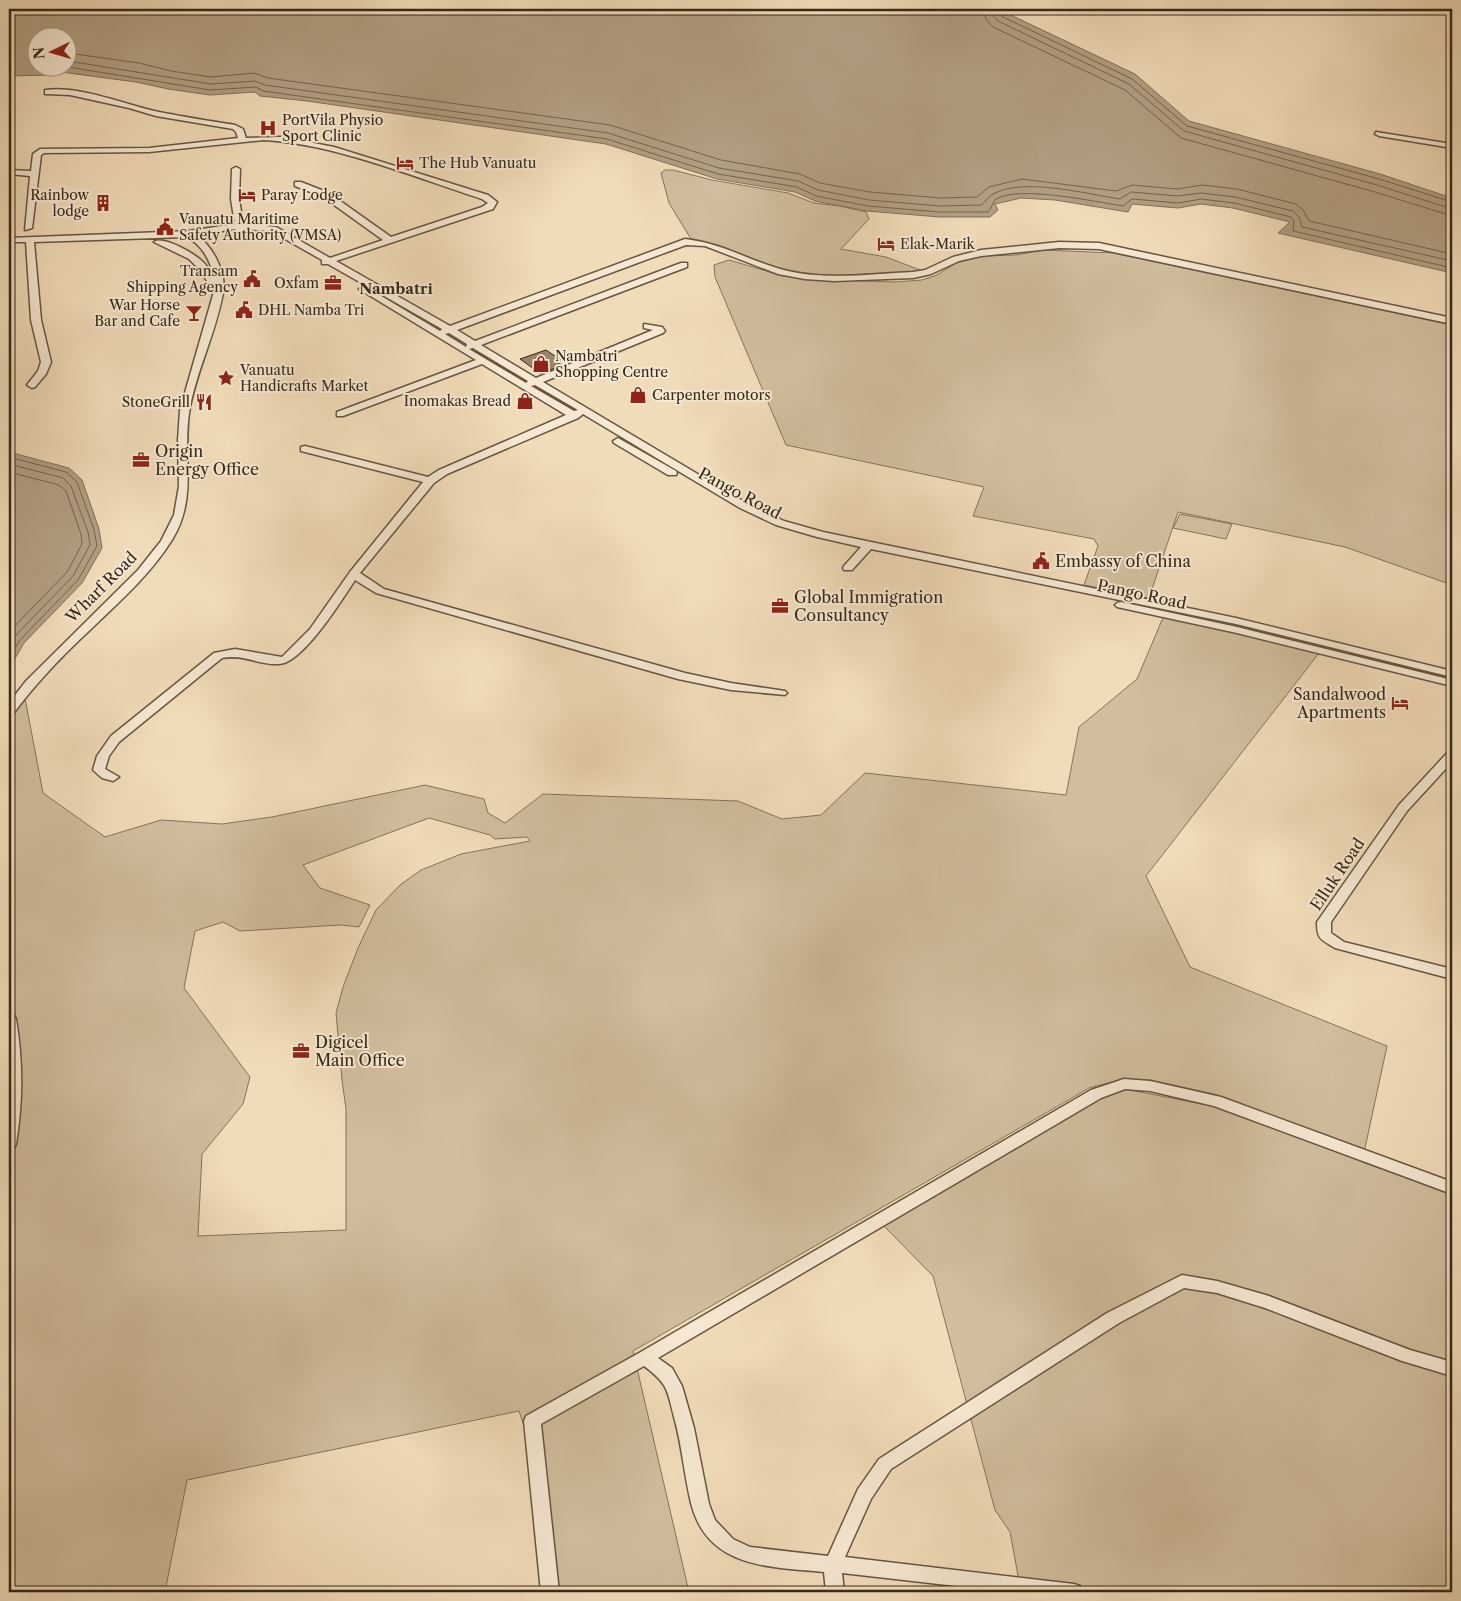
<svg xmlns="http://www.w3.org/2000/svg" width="1461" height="1601" font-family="'Libre Caslon Text',serif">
  <rect width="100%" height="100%" fill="#f1dcb9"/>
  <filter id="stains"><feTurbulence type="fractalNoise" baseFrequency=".004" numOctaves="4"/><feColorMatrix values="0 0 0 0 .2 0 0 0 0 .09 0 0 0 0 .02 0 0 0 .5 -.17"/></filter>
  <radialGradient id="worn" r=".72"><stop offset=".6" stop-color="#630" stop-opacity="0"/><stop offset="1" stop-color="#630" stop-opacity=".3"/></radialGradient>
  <path fill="#d1be9e" stroke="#84745b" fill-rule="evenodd" d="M665 170H673L712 180 788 193 814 203 840 206 866 212 869 219 841 249 886 257 920 270 916 274C871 275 825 280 782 270 751 262 723 244 691 239L669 203 661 173Z
    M1044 250 1113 253 1452 325V585L1345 547 1178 512 1149 598 1084 585 1098 546 1094 539 973 516 984 487 786 445 715 277 714 265 729 260 773 273 804 279 895 282 922 280 937 275 956 263 984 256 1016 255Z
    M1180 514 1232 524 1226 539 1173 528Z
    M1165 613 1323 648 1146 876 1190 967 1387 1046 1362 1162 1448 1192 1452 1130V1592H1021L1010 1532 995 1510 933 1276 881 1223 1098 1099 1125 1089 1217 1107 1218 1095 1150 1080 1123 1079 1089 1088 633 1351 689 1592H550L527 1435 519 1411 187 1480 165 1592H9V712L24 693 43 793 105 837 161 820 222 824 272 817 425 785 484 799 488 813 505 823 543 794 738 801 782 819 821 815 865 773 1066 795 1079 727 1137 679ZM429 818 490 835 495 839 527 837 530 841 461 854 421 870 400 885 376 910 358 948 343 987 336 1013 342 1080 346 1109V1230L198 1236 202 1154 243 1104 250 1077 184 988 195 931 223 922 240 931 341 925 359 927 370 905 320 888 303 865Z"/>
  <path fill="#b29f82" stroke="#817058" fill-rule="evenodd" d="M9 9H998L1135 74 1189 121 1380 174 1452 198V273L1278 233 1290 222 1233 208 1201 204 1178 208 1132 204 1128 212 1055 200 1021 198 995 204 998 210 990 217H940L867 211 815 201 795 192 717 179 606 144 307 101 260 96 255 92 210 95 168 89 136 82 61 72 51 75 9 76ZM38 38H68V68H38Z
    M9 452 69 468 82 480 99 529 102 548 82 583 24 643 9 669Z"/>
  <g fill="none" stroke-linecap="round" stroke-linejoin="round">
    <path stroke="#74644d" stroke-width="1" d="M984 9 986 19 993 27 1125 90 1181 138 1375 192 1452 216
      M991 9 993 16 998 21 1129 84 1184 131 1377 185 1452 209
      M998 9 1001 16 1132 79 1187 126 1379 179 1452 202
      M68 53 139 63 171 71 211 77 254 73 268 78 610 125 721 160 800 174 820 183 870 192 941 198 977 197 989 187 1022 179 1116 191 1132 185 1177 189 1202 185 1237 189 1296 204 1303 210 1309 221 1452 254
      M68 61 211 84 255 81 265 85 608 133 719 168 798 181 818 190 869 200 940 206 982 205C985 202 989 196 993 194 1023 177 1086 194 1120 199L1131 192 1177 196 1201 193 1235 197 1293 211 1299 217 1302 227 1452 261
      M68 67 210 90 256 87 263 91 607 139 718 174 797 187 816 196 868 206 940 212H988C991 209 993 202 996 199 1018 185 1097 202 1123 206L1132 199 1178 203 1201 199 1234 203 1291 217 1294 221 1293 231 1452 268
      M9 457 66 472 77 482 94 530 97 546 78 580 20 640 9 659
      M9 464 63 478 71 486 88 532 90 545 73 576 15 636 9 647
      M9 472 59 485 66 491 81 534 82 544 67 572 9 632"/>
  </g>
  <path fill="#98866c" stroke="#372918" d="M546 350 561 360 556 362 562 365 541 374 520 359Z"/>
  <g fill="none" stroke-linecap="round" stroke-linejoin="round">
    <g stroke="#665640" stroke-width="3">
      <path id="minor" d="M45 90C79 85 126 105 159 112 184 117 210 121 235 125L243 129 246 138 282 137 334 147 488 195 497 202 493 209 336 261 450 326 685 239C721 243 746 259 780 269 822 281 870 274 913 272L925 270 953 257 981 250 1059 242 1099 243 1452 318V324L1099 249 1059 248 981 256 959 261 931 274 913 278 834 281 805 279 778 274 705 246 686 245 457 330 475 341 681 263H687V267L481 345 536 378 653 330 644 328V324L662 327 665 331 663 333 543 382 748 504 784 521 823 532 1236 618 1452 671V677L1236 624 871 549 852 570H844L843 568 844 566 861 547 817 537 776 525 740 508 583 414 578 418 447 474 434 483 360 573 384 589 685 673 731 683 785 691 787 693 785 695 731 690 678 679 376 593 355 580C342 600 302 664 279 664 258 665 244 654 222 658L119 742 109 756 105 769 119 777 113 781 102 778 93 770 97 756 111 736 214 653 235 649 282 657 310 629 350 572 423 482 301 451V447L305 446 428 477 439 470 566 415 482 364 343 416H337V412L476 360 359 289 363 286 366 287 440 331 442 329 328 264H322V260L271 231 244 229V232L240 235 237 234 235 229 197 235C213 248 223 267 224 287 218 328 198 366 190 407 181 455 199 496 172 540 150 575 119 602 90 630 62 656 36 683 13 714H9V703L26 681 138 570 161 541 174 515 179 486 178 440 180 410 215 288H211L201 271 189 259 154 242C163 235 195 254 203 262 207 266 211 272 214 278 211 261 202 245 187 237L34 242 41 320 51 362 46 374 35 387 32 388 27 385 38 371 41 362 31 320 26 242H9V238L189 231 235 224 231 199 232 169 236 167 240 169 239 199 243 224 276 227 330 258 383 240 323 197 295 186V182H301L329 193 391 237 482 207 488 203 482 199C414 177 335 144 264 140L149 152 44 153 41 155 32 228 25 230 30 176 9 174V170L31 171 33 154 40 149 149 148 238 138 236 132 233 129 156 116 129 108 70 95 48 94H45ZM449 333 467 344 466 347 445 334ZM473 348 528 381 526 383 469 349ZM535 385 578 410 574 411 531 386Z
        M1376 132 1452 144V148L1379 136 1375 134Z
        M618 438 676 471 677 473 676 475H668L614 443 613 441Z
        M1121 602 1237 627 1452 680V686L1237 633 1117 607 1115 605 1117 603Z
        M1452 751V762L1407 811 1331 922V933L1344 942 1452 969V979L1335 948C1321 939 1317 940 1317 922L1399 805 1448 752Z
        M9 1014 14 1015 16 1019C23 1061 23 1102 16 1144L14 1148 9 1150Z
        M1124 1079 1150 1081 1221 1097 1452 1182V1194L1214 1106 1150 1091 1125 1089 1101 1098 658 1358 672 1368 682 1386 694 1428 709 1504 715 1520 733 1539 750 1547 828 1556 858 1489 879 1459 1107 1313 1182 1275 1217 1281 1269 1296 1410 1350 1452 1362V1376L1402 1361 1265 1308 1217 1293 1184 1288 1119 1323 891 1469 871 1499 845 1557 1074 1584 1080 1586 1083 1592H1009L842 1573 844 1592H826L824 1572C769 1567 707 1568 691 1503 684 1474 682 1445 674 1417 667 1389 668 1384 644 1366L541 1424 559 1592H541L524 1421 526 1416 639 1353 1091 1090Z"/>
    </g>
    <use href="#minor" fill="#f6e8d2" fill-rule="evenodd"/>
  </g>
  <defs>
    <g id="hospital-bare" transform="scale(1.35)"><path d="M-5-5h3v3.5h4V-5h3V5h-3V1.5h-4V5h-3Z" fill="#8f2418" stroke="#f6e8d2" stroke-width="2.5" paint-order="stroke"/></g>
    <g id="hotel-bare" transform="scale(1.35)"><path d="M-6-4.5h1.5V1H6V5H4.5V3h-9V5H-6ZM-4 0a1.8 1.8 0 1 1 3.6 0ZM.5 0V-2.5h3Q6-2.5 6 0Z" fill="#8f2418" stroke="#f6e8d2" stroke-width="2.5" paint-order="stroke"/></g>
    <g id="building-bare" transform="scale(1.35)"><path d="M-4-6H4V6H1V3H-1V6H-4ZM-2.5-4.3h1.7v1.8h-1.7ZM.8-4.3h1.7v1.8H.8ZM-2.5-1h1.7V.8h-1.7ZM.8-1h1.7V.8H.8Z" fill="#8f2418" stroke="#f6e8d2" stroke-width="2.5" paint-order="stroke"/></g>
    <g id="civic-bare" transform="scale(1.35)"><path d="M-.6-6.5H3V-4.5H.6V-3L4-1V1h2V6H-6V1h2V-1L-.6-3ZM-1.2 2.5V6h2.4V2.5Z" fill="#8f2418" stroke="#f6e8d2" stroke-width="2.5" paint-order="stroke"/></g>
    <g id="office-bare" transform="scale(1.35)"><path d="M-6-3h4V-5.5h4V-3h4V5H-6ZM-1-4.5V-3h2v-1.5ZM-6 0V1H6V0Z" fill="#8f2418" stroke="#f6e8d2" stroke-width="2.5" paint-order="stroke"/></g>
    <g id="bar-bare" transform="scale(1.35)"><path d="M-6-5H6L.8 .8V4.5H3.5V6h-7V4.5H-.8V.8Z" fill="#8f2418" stroke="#f6e8d2" stroke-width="2.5" paint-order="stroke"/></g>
    <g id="shop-bare" transform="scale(1.35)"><path d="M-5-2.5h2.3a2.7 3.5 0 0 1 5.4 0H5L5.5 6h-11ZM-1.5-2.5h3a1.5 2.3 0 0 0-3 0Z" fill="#8f2418" stroke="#f6e8d2" stroke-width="2.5" paint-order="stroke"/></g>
    <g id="sight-bare" transform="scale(1.35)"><path d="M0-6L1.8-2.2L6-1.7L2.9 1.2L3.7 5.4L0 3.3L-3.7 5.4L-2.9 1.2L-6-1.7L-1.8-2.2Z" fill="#8f2418" stroke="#f6e8d2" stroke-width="2.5" paint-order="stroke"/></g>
    <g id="restaurant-bare" transform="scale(1.35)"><path d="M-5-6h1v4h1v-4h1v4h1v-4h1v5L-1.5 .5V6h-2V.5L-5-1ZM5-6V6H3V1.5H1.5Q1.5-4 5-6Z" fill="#8f2418" stroke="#f6e8d2" stroke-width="2.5" paint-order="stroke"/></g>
  </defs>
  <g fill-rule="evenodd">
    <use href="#hospital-bare" x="268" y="128"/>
    <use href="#hotel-bare" x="405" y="163"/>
    <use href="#hotel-bare" x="247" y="195"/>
    <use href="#building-bare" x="103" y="203"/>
    <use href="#civic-bare" x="165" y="227"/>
    <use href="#hotel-bare" x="886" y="244"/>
    <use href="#civic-bare" x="252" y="279"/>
    <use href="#office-bare" x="333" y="283"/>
    <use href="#civic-bare" x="244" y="310"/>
    <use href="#bar-bare" x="194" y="313"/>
    <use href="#shop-bare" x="541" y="364"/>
    <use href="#sight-bare" x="226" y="378"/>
    <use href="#shop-bare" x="638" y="395"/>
    <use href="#shop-bare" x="525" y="401"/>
    <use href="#restaurant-bare" x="204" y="402"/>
    <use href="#office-bare" x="141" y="460"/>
    <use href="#civic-bare" x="1041" y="561"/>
    <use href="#office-bare" x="780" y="606"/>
    <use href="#hotel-bare" x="1400" y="703"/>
    <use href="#office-bare" x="301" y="1051"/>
  </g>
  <g text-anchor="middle" stroke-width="4" stroke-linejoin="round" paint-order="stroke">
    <g font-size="14" fill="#372918" stroke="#f6e8d2" text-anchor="start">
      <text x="282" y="125">PortVila Physio<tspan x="282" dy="16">Sport Clinic</tspan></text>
      <text x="419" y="168">The Hub Vanuatu</text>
      <text x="89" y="200" text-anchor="end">Rainbow<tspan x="89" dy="16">lodge</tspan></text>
      <text x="261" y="200">Paray Lodge</text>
      <text x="179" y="224">Vanuatu Maritime<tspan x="179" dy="16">Safety Authority (VMSA)</tspan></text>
      <text x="900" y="249">Elak-Marik</text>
      <text x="238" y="276" text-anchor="end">Transam<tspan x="238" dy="16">Shipping Agency</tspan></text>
      <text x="319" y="288" text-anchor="end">Oxfam</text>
      <text x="180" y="310" text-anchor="end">War Horse<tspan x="180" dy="16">Bar and Cafe</tspan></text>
      <text x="258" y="315">DHL Namba Tri</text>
      <text x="555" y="361">Nambatri<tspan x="555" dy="16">Shopping Centre</tspan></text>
      <text x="240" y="375">Vanuatu<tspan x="240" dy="16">Handicrafts Market</tspan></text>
      <text x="652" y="400">Carpenter motors</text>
      <text x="511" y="406" text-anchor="end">Inomakas Bread</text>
      <text x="190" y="407" text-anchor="end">StoneGrill</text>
    </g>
    <g font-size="15" font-weight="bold" fill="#372918" stroke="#f6e8d2">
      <text x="396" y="294">Nambatri</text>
    </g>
    <g font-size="16" fill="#372918" stroke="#f6e8d2" text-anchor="start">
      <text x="155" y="457">Origin<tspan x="155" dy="18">Energy Office</tspan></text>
      <text x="1055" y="567">Embassy of China</text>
      <text x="794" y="603">Global Immigration<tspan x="794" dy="18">Consultancy</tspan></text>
      <text x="1386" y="700" text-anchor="end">Sandalwood<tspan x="1386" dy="18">Apartments</tspan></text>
      <text x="315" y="1048">Digicel<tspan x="315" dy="18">Main Office</tspan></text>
    </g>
    <g font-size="16" fill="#372918" stroke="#f6e8d2">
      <text transform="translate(740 493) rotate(28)" y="6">Pango Road</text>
      <text transform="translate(101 587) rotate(-45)" y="6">Wharf Road</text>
      <text transform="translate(1142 594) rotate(12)" y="6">Pango Road</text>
      <text transform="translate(1337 874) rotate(-56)" y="6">Elluk Road</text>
    </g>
  </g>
  <rect width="1461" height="1601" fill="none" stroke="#f1dcb9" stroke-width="30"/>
  <rect x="10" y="10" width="1441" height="1581" fill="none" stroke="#372918" stroke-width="2.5"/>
  <rect x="15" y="15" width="1431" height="1571" fill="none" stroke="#372918"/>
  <g transform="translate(52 52) rotate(265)"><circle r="24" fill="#f6e8d2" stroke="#aa9c88"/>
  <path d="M0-4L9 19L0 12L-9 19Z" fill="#8f2418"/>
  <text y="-8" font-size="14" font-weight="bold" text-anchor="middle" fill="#372918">N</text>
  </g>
  <rect width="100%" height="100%" filter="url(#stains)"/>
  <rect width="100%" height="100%" fill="url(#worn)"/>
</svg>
